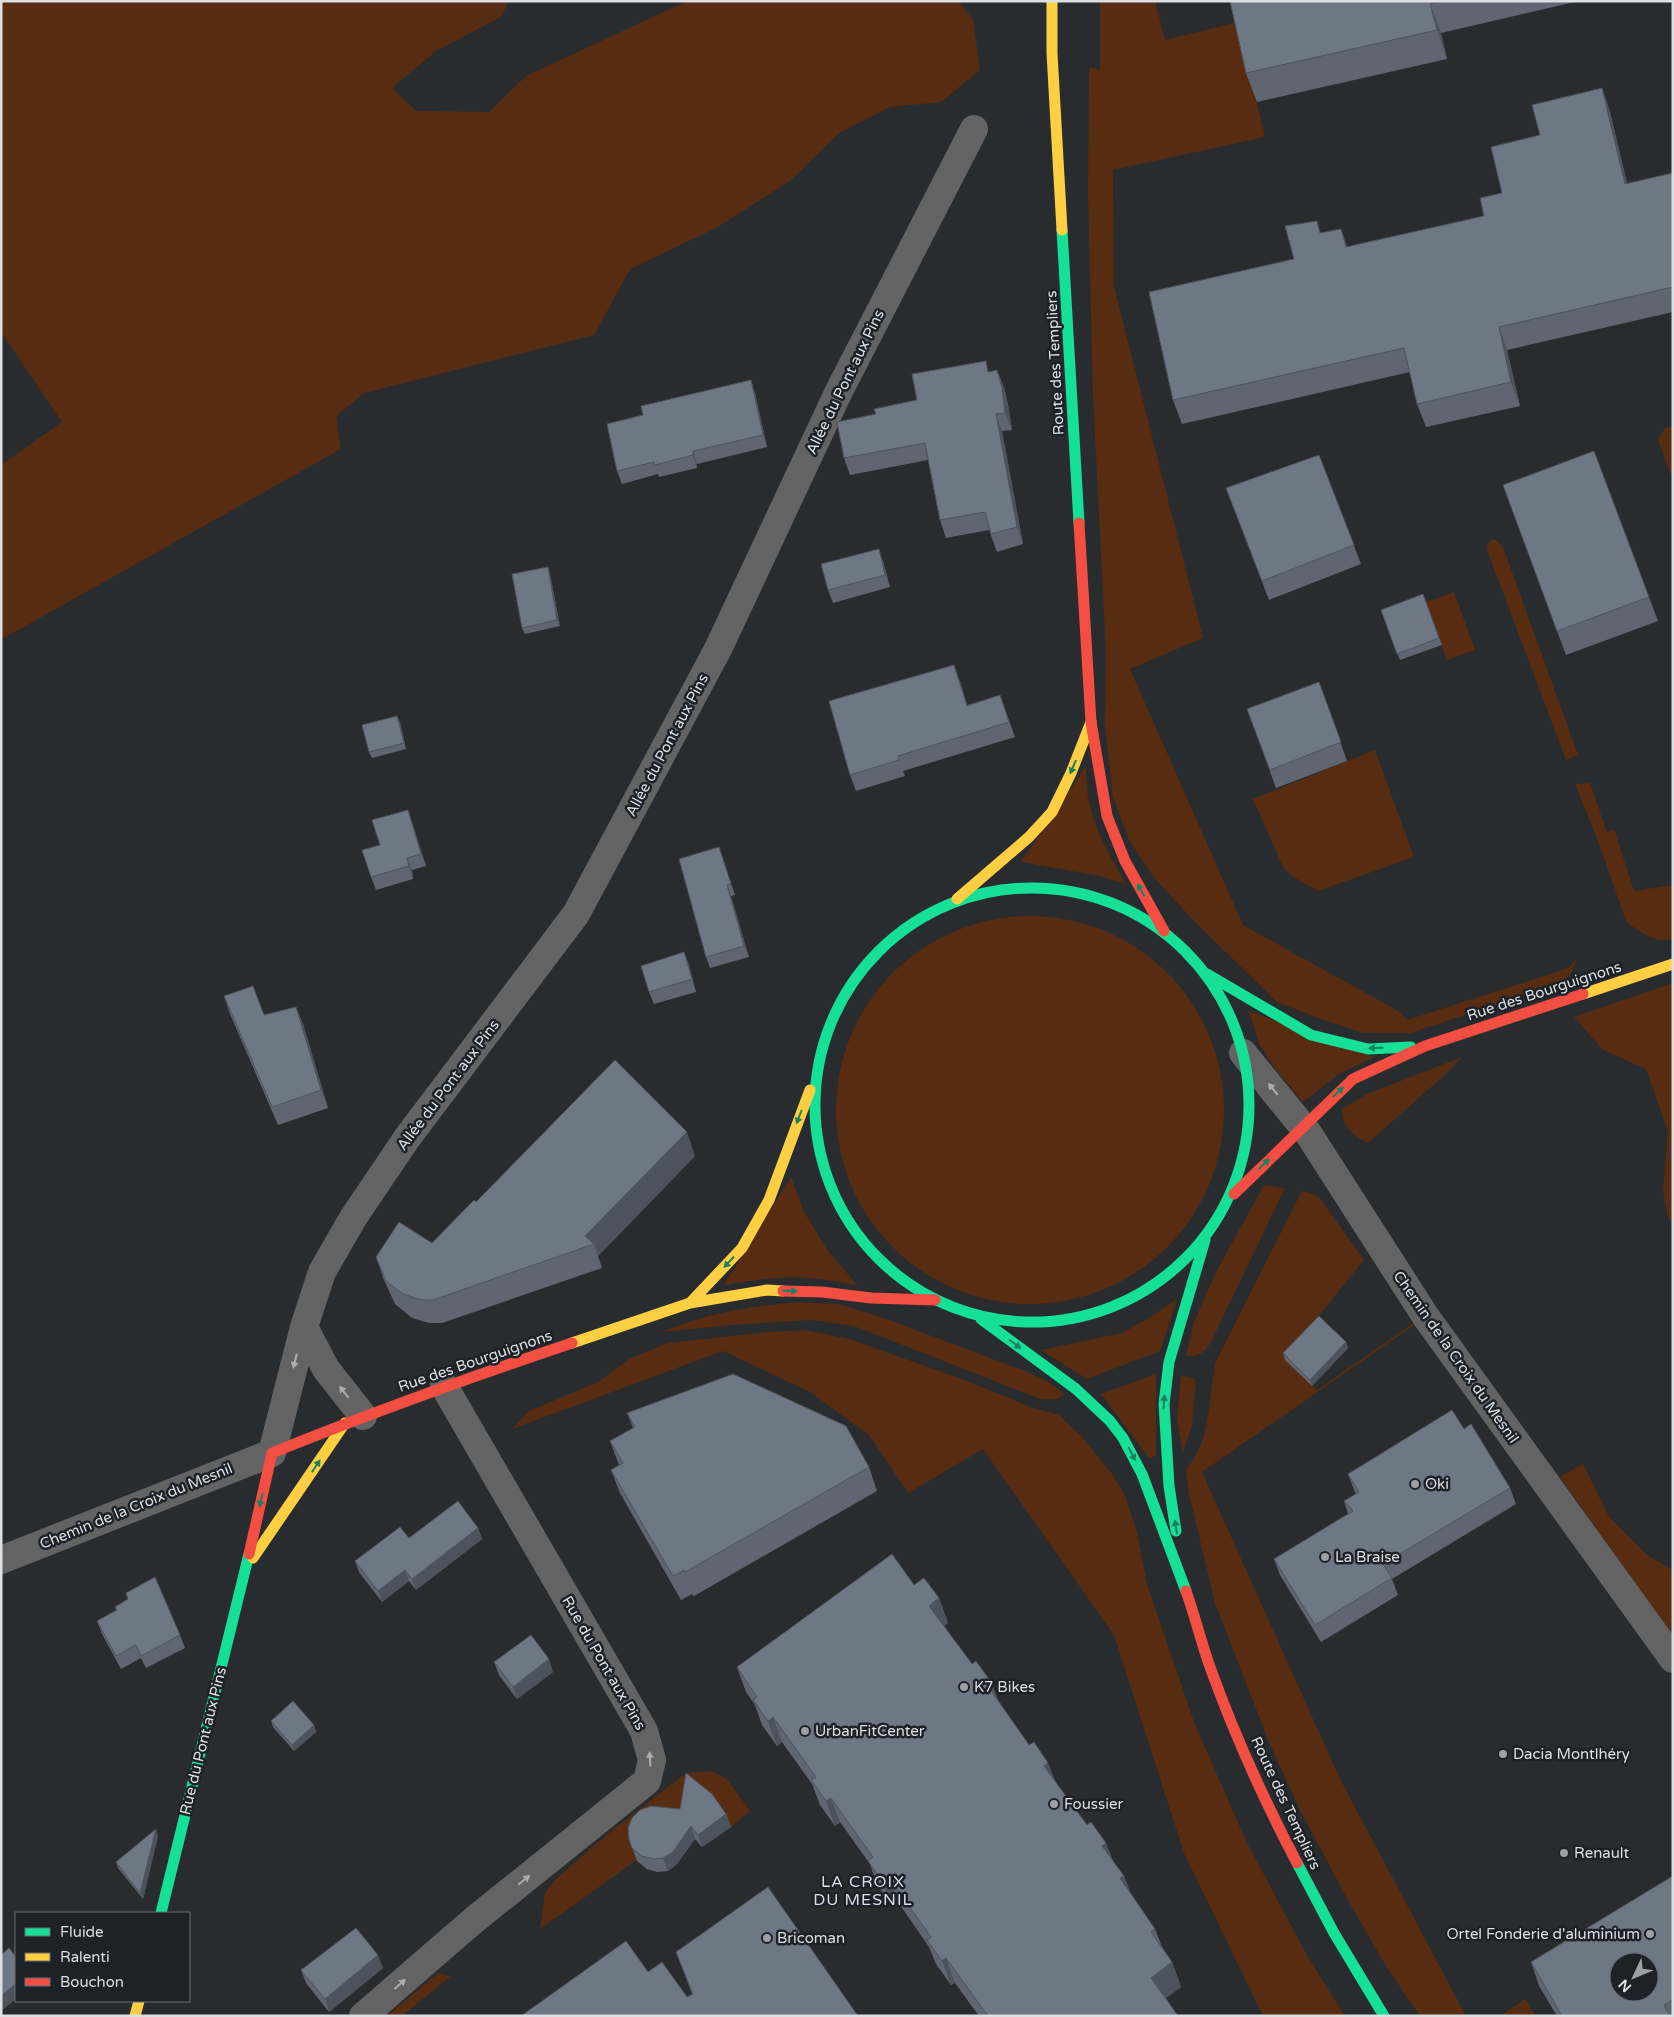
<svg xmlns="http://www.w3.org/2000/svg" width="1674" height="2017" viewBox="0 0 1674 2017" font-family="'Varela Round',sans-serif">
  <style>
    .green { fill: #572c10 }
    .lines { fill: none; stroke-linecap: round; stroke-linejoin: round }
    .street { stroke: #646363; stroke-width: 28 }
    .fast { stroke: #16e098; stroke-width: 11 }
    .slow { stroke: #ffcf43; stroke-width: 11 }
    .jam { stroke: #f24e42; stroke-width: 11 }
    .wall { fill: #5f6672 }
    .shaded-wall { fill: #4d535c }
    .building { fill: #6e7784; stroke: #4d535c; fill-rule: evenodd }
    .oneway { fill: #1a8060 }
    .oneway2 { fill: #acadb0 }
    .poi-dot { fill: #9da0a5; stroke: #1d2128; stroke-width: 2 }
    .labels { text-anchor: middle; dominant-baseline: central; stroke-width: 5; stroke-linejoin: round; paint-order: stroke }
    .street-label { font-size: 15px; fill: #dcdfe4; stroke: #1d2128 }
    .poi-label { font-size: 15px; fill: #dcdfe4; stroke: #1d2128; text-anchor: start }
    .neighbourhood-label { font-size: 16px; letter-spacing: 1px; fill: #d9dfe8; stroke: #1d2128 }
  </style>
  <rect width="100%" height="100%" fill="#292c2f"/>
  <path class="green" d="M1,1H509L501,17L436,51L392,88L416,111L489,112L526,76L687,1H959L973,20L980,70L941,102L890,107L839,133L790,181L716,228L630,269L594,335L364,393L336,416L341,449L4,638L1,634V465L62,422L1,332Z
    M1100,1H1155L1165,40L1238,22L1265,137L1113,170L1114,286L1203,638L1130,669L1243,925L1400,1012L1407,1020L1563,970L1570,967L1577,958L1571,974L1564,982L1411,1033H1363L1318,1018L1277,1002L1196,923L1155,879L1129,840L1113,797L1105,725L1106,653L1093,396L1088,195L1089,68L1100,69Z
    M1673,426V480L1658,440L1665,428Z
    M1491,540H1496L1503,547L1578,755L1566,760L1487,550L1488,543Z
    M1454,592L1475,650L1447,660L1426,602Z
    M1375,750L1414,857L1318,891L1292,876L1283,867L1253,799Z
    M1086,766C1086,776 1086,787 1088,797C1094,829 1110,857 1126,884L1095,875L1021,862Z
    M1590,783L1607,832L1614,829L1634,891L1673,885V939C1655,944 1639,932 1626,921L1597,838L1575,784Z
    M836 1110a194 194 0 1 1 388 0a194 194 0 1 1-388 0Z
    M1673,983V1226L1668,1217L1663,1191L1668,1132L1646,1069L1603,1050L1574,1017Z
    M1249,1011L1374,1057L1339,1074L1303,1102L1276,1070L1260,1046Z
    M1462,1057L1447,1073L1368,1143C1352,1134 1342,1128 1342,1109L1367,1094Z
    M791,1177L804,1212L828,1251L858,1286C807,1274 775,1276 724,1285Z
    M1264,1185L1285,1188L1211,1342C1205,1353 1198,1357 1186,1356L1194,1322L1215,1274Z
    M1302,1191L1318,1196L1364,1260L1312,1324L1286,1360L1317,1390L1425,1315L1426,1317L1202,1472L1340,1779L1466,2016H1420L1386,1966L1349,1902L1300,1810L1269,1742L1215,1603L1189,1494L1186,1470C1194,1459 1202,1446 1205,1432C1210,1408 1211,1384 1216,1361Z
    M1177,1299L1160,1351L1087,1379L1041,1350L1122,1333L1149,1318Z
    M799,1302L838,1304L881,1317L1025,1371L1045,1380L1065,1394L1056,1399H1040L854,1326L811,1320L732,1325L662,1332C706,1313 751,1306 799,1302Z
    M805,1330L849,1339L962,1379L1033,1408L1059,1415L1082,1437L1112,1474L1125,1495L1137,1533L1147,1584L1194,1722L1246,1841L1308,1957L1345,2016H1263L1184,1853L1114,1635L983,1449L908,1493L869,1435L810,1392L723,1351L512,1429L529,1411L598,1382L629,1359L668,1343L769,1332Z
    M1156,1374V1456L1149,1458L1101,1394Z
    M1181,1375L1196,1380L1192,1426L1183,1452L1177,1420Z
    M1583,1464L1609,1517L1647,1555L1673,1570V1636L1560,1477Z
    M712,1771L727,1779L750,1811L731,1827L716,1807L688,1805L633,1852L637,1860L540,1929L545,1893L556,1879L604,1837L686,1773Z
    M438,1973L451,1976L402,2016H387Z
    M1525,1999L1536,2016H1500Z"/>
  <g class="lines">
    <path class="street" d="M1243,1053L1308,1133L1426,1317L1673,1659
      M304,1327L326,1369L363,1416
      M1,1560L272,1453L304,1327L322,1272L353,1218L407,1138L576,914L718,649L839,391L974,129
      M363,2016L474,1920L647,1781L652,1760L644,1731L444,1386"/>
    <path class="fast" d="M1062,230L1079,523
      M815 1105a217 217 0 1 1 434 0a217 217 0 1 1-434 0Z
      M1207,974L1311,1035L1368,1049L1411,1047
      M981,1319L1076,1389L1110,1421L1123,1438L1142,1474L1186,1591
      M1176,1531L1169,1486L1164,1404L1169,1362L1205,1240
      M1297,1863L1334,1933L1384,2016
      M161,1913L249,1554"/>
    <path class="slow" d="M1052,1V53L1062,230
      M957,899L1029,837L1052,812L1071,773L1091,722
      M1583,994L1673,964
      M690,1303L742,1248L769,1200L810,1090
      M572,1343L690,1303L767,1290L783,1291
      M253,1558L345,1423
      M135,2016L139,2001"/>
    <path class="jam" d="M1079,523L1091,722L1107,816L1125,861L1164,931
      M1234,1194L1353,1079L1425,1046L1583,994
      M783,1291L822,1292L871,1298L935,1300
      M249,1554L272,1453C371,1413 471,1377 572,1343
      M1186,1591C1195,1616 1201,1642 1210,1667C1234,1734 1264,1800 1297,1863"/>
  </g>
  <path class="wall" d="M1230,1H1579L1441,33L1447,59L1257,102L1246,73Z
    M1602,88L1610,112L1627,184L1673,173V312L1507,350L1520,406L1426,427L1417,404L1410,372L1182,424L1173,400L1294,259L1321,233L1341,229L1347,247L1484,216L1502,193L1540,135Z
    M990,372L1004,387L1008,405L1012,430L1002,431L1023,544L997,552L989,530L946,538L940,520L928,460L850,475L844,458L876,414L917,400Z
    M755,393L767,447L697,464V468L659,477L658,474L622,484L617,471Z
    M1319,455L1361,564L1269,600L1226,488Z
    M1503,485L1649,597L1658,621L1566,655Z
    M883,561L890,587L833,603L828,590Z
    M548,567L550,574L560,626L525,634L522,628Z
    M1423,594L1442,645L1400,660L1381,610Z
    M960,681L967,705L1000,695L1015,737L903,771L905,776L856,791L850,775Z
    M1319,682L1347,761L1276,788L1247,709Z
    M400,722L406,749L372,758L369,752Z
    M408,810L426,866L412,870L413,879L376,890L371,877L380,845Z
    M719,847L735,895L731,896L749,957L710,968L706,957Z
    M684,952L689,965L696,992L654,1004L649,992Z
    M224,996L264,1015L296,1007L303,1024L328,1108L278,1125L230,1014Z
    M695,1156L598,1256L602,1268L442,1323H429L412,1318L395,1304L384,1280L376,1257L432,1243L476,1202Z
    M1346,1342L1348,1348L1312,1386L1285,1360L1283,1353Z
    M627,1413L869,1467L877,1491L694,1596L692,1594L681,1600L620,1493L611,1470L619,1465L610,1441L633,1428Z
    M1464,1429L1510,1488L1516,1504L1392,1579L1398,1595L1321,1642L1280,1575L1274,1559L1348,1514L1344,1501L1356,1494L1354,1490L1348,1474Z
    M478,1528L482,1539L416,1590L409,1581L382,1602L359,1572L355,1561L409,1538Z
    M914,1585L939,1598L948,1623L944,1626L972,1664L991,1682L998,1700L1029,1745L1048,1763L1055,1781L1087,1825L1106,1843L1113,1861L1124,1876L1130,1892L1155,1929L1162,1947L1172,1962L1181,1987L1166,1998L1178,2016H979L955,1983L951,1985L936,1964L929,1947L898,1902L892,1906L877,1885L870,1864L840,1822L835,1826L820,1805L812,1784L782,1742L777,1746L762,1725L755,1705L746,1692L737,1667Z
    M115,1607L180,1635L185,1648L146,1668L141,1658L121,1669L102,1634L97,1621L116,1610Z
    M494,1662L553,1672L517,1699L499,1675Z
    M271,1721L314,1725L316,1732L294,1751L273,1727Z
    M726,1814L731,1827L702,1847L695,1839L677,1864L668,1871L657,1872L647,1869L637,1861L629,1839Z
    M158,1836L143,1899L118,1868L116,1862Z
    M1673,1876V2016H1557L1539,1986L1531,1962Z
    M676,1952L858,2016H521L648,1972L687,1997L692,1994Z
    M383,1968L329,2012L306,1983L301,1970Z"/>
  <path class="shaded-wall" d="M1430,4L1441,33L1447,59L1437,30Z
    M1602,88L1610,112L1633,207L1625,184Z
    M1341,229L1349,252L1346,247Z
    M1499,327L1507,350L1520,406L1511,382Z
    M997,370L1004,387L1008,405L1012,430L1005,413Z
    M751,380L755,393L767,447L763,435Z
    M996,414L1002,431L1023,544L1017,527Z
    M693,451L697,464V468L693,455Z
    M879,549L883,561L890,587L885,575Z
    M548,567L550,574L560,626L557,620Z
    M954,665L960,681L972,721L967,706Z
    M397,716L400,722L406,749L404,743Z
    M408,810L412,822L426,866L421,854Z
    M407,858L412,870L413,879L409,866Z
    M727,885L731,896L749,957L744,946Z
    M684,952L689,965L696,992L692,979Z
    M296,1007L303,1024L328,1108L321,1090Z
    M687,1132L695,1156L598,1256L594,1244L585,1236Z
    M1346,1342L1348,1348L1312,1386L1310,1380Z
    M478,1528L482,1539L416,1590L412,1579Z
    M405,1570L409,1581L382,1602L378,1591Z
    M939,1598L948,1623L938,1630L929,1606Z
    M549,1659L553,1672L517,1699L513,1687Z
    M991,1682L1000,1707L987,1685Z
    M773,1717L782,1742L777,1746L768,1721Z
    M314,1725L316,1732L294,1751L292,1745Z
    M1048,1763L1057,1787L1044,1766Z
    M831,1798L840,1822L835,1826L826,1801Z
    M726,1814L731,1827L702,1847L698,1835Z
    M691,1826L695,1839L677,1864L668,1871L663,1858Z
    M156,1829L158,1836L143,1899L140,1893Z
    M1106,1843L1115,1867L1102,1846Z
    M1124,1876L1133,1900L1120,1878Z
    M889,1878L898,1902L892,1906L883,1882Z
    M378,1955L383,1968L329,2012L325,1999Z
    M946,1958L955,1983L951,1985L942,1961Z
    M1172,1962L1181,1987L1160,2002L1151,1978Z
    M16,1984V1999L1,2011V1996Z"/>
  <path class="building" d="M1230,1H1442L1430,4L1437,30L1246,73Z
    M1602,88L1625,184L1673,173V287L1499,327L1511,382L1417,404L1404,348L1173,400L1149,292L1294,259L1285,226L1317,221L1320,233L1341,229L1346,247L1484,216L1480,198L1502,193L1491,147L1540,135L1532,105Z
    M986,361L988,372L997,370L1002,388L1005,413L996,414L1017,527L991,534L985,512L940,520L925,443L844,458L837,422L876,414L874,409L917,400L912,374Z
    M751,380L763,435L693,451V455L655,465L654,462L617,471L607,424L643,415L641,406Z
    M1594,451L1649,597L1557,631L1503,485Z
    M1319,455L1354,545L1262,581L1226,488Z
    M879,549L885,575L828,590L821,564Z
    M548,567L557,620L522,628L512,574Z
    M1423,594L1439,638L1397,654L1381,610Z
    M954,665L967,706L1000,695L1009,722L898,756L899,760L850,775L829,701Z
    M1319,682L1341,742L1270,770L1247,709Z
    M397,716L404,743L369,752L362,725Z
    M408,810L421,854L407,858L409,866L371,877L362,850L380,845L372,820Z
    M719,847L731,884L727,885L744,946L706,957L679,859Z
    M684,952L692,979L649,992L641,966Z
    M253,986L264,1015L296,1007L321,1090L272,1107L224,996Z
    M615,1060L687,1132L585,1236L594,1244L433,1300H421L403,1294L386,1281L376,1257L399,1222L432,1243L474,1200L476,1202Z
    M1319,1316L1346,1342L1310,1380L1283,1353Z
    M733,1374L846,1426L869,1467L685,1572L684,1570L673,1576L611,1470L623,1463L610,1441L635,1427L627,1413Z
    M1452,1410L1464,1429L1471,1424L1510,1488L1383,1564L1392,1578L1315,1625L1274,1559L1353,1511L1344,1501L1359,1492L1348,1474Z
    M458,1501L478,1528L412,1579L405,1570L378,1591L355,1561L400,1527L409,1538Z
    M892,1554L914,1585L924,1578L939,1598L929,1606L972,1664L976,1661L991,1682L987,1685L1029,1745L1034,1742L1048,1763L1044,1766L1087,1825L1091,1822L1106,1843L1102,1846L1124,1876L1120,1878L1155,1929L1151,1932L1172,1962L1151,1978L1178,2016H988L946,1958L942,1961L927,1940L931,1937L889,1878L883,1882L868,1861L873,1857L831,1798L826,1801L811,1780L816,1777L773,1717L768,1721L753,1700L757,1697L737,1667Z
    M155,1577L180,1635L141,1656L136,1645L116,1656L97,1621L117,1610L115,1607L128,1599L126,1593Z
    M531,1635L549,1659L513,1687L494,1662Z
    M293,1701L314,1725L292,1745L271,1721Z
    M686,1773L712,1794L726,1814L698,1835L691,1826L673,1852L663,1858L653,1859L642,1856L632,1848L629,1839L628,1828L632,1818L640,1810L651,1806L680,1809Z
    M156,1829L140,1893L116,1862Z
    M1673,1876V2000L1664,2005L1670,2016H1562L1531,1962ZM1619,1962H1649V1992H1619Z
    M768,1887L858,2016H521L626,1941L648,1972L662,1962L687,1997L693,1994L676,1952Z
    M356,1928L378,1955L325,1999L301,1970Z
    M9,1948L16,1957V1984L1,1996V1955Z"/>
  <defs><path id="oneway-solid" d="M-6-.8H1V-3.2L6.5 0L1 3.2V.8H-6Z" transform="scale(1.25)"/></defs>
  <g class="oneway">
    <use href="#oneway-solid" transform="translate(1073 767) rotate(113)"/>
    <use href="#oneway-solid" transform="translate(1141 890) rotate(-119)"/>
    <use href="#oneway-solid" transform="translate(1376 1048) rotate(178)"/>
    <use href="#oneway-solid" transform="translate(1338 1092) rotate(-43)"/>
    <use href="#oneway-solid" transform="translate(799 1117) rotate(111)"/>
    <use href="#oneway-solid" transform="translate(1264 1164) rotate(-44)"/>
    <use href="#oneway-solid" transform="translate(729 1262) rotate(133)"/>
    <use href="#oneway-solid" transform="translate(790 1291) rotate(2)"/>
    <use href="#oneway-solid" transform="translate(1015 1344) rotate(37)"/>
    <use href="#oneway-solid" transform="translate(1164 1402) rotate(-86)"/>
    <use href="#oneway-solid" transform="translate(1132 1454) rotate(63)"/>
    <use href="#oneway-solid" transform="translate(316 1466) rotate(-56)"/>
    <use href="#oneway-solid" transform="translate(261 1500) rotate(103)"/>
    <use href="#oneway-solid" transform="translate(1176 1527) rotate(-99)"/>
  </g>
  <g class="oneway2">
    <use href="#oneway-solid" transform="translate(1273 1089) rotate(-129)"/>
    <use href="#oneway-solid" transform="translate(295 1361) rotate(104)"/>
    <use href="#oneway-solid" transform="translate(344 1392) rotate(-128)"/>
    <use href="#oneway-solid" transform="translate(650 1759) rotate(-93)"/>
    <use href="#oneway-solid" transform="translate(524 1880) rotate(-39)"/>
    <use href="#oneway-solid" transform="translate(400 1984) rotate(-41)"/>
  </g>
  <g class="poi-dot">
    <circle cx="1415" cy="1484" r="5"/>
    <circle cx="1325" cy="1557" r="5"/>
    <circle cx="964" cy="1687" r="5"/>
    <circle cx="805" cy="1731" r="5"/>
    <circle cx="1503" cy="1754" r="5"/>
    <circle cx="1054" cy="1804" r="5"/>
    <circle cx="1564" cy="1853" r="5"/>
    <circle cx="1650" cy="1934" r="5"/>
    <circle cx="767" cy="1938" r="5"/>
  </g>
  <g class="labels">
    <g class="street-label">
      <text transform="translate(1055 363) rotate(-93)">Route des Templiers</text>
      <text transform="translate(845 382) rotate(-64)">Allée du Pont aux Pins</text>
      <text transform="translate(667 745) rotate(-62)">Allée du Pont aux Pins</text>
      <text transform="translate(1544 991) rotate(-18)">Rue des Bourguignons</text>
      <text transform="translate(448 1085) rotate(-53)">Allée du Pont aux Pins</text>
      <text transform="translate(1456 1357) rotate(55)">Chemin de la Croix du Mesnil</text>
      <text transform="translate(475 1361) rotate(-19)">Rue des Bourguignons</text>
      <text transform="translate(136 1506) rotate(-22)">Chemin de la Croix du Mesnil</text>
      <text transform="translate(604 1663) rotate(60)">Rue du Pont aux Pins</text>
      <text transform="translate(203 1741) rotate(-76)">Rue du Pont aux Pins</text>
      <text transform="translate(1286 1803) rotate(65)">Route des Templiers</text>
    </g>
    <g class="poi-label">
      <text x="1425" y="1484">Oki</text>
      <text x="1335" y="1557">La Braise</text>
      <text x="974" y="1687">K7 Bikes</text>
      <text x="815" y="1731">UrbanFitCenter</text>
      <text x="1513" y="1754">Dacia Montlhéry</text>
      <text x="1064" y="1804">Foussier</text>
      <text x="1574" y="1853">Renault</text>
      <text x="1640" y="1934" text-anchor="end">Ortel Fonderie d'aluminium</text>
      <text x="777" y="1938">Bricoman</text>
    </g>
    <g class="neighbourhood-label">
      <text x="863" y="1882">LA CROIX<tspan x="863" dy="18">DU MESNIL</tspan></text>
    </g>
  </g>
  <rect width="1674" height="2017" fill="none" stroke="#dcdfe4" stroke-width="5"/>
  <rect x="15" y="1912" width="175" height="90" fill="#1d2128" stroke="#696d73"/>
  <rect x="25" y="1928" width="25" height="8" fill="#16e098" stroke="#696d73"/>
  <text x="60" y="1937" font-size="15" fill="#dcdfe4">Fluide</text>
  <rect x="25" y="1953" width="25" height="8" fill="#ffcf43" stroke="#696d73"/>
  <text x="60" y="1962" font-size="15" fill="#dcdfe4">Ralenti</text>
  <rect x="25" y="1978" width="25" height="8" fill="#f24e42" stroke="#696d73"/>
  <text x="60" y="1987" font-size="15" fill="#dcdfe4">Bouchon</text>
  <g transform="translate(1634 1977) rotate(226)"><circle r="24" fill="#1d2128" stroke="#696d73"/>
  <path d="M0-4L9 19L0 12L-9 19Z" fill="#9da0a5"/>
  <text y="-8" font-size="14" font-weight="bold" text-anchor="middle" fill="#dcdfe4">N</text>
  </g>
</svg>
